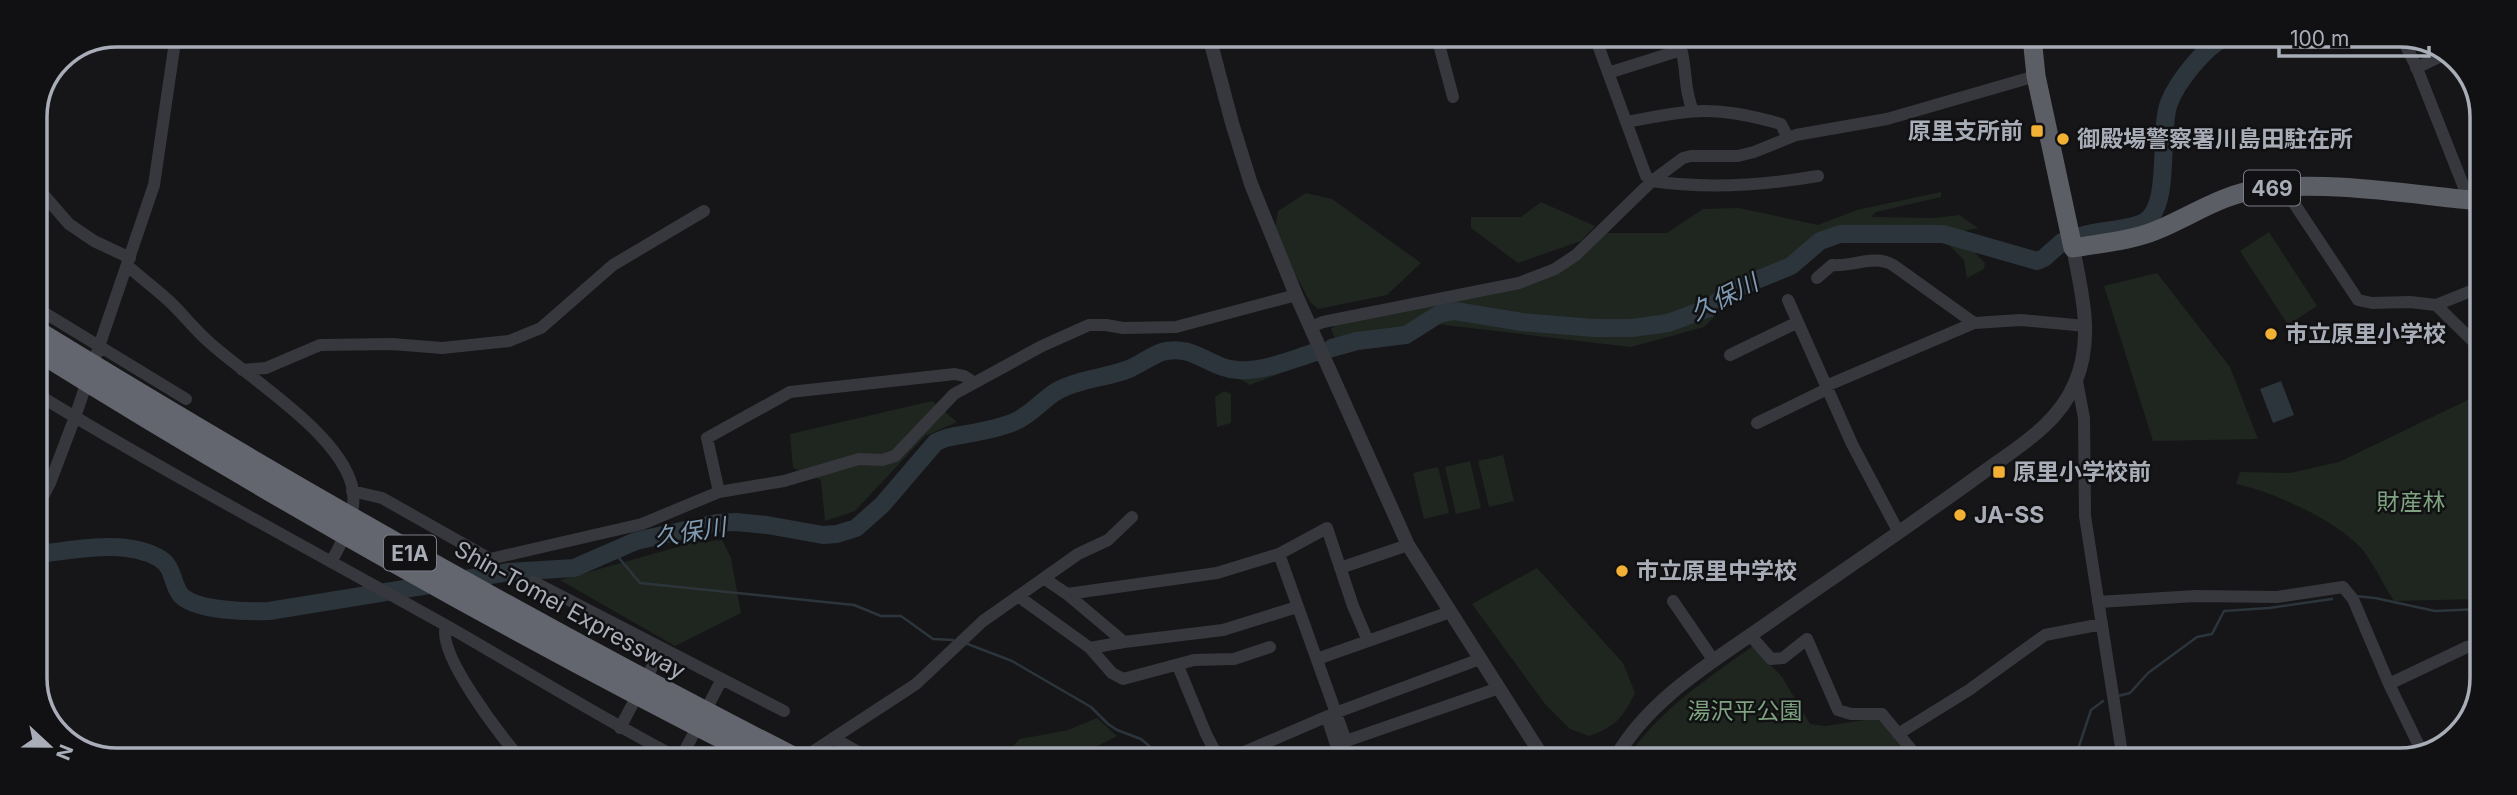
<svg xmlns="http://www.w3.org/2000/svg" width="2517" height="795" viewBox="0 0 2517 795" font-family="Inter,'Noto Sans JP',sans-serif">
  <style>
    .green { fill: #1e261f }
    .water { fill: #2c353c }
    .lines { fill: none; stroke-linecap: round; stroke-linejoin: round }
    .stream { stroke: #2c353c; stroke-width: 2.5 }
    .river { stroke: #2c353c; stroke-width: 18 }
    .minor { stroke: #37383d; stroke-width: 12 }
    .tertiary { stroke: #37383d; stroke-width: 14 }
    .trunk { stroke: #5b5e65; stroke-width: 19 }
    .motorway-bridge { stroke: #63666e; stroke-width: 21 }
    .poi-dot { fill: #f2b134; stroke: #111113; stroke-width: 2.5 }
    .labels { text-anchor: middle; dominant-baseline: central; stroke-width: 5; stroke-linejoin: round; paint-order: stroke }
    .shield { fill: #111113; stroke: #7b7e86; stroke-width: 2 }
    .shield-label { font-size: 21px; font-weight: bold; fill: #a8adb8 }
    .poi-label { font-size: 23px; font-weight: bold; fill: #a8adb8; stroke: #111113; text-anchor: start }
    .park-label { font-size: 23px; fill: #7fa381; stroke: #111113 }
    .street-label { font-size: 23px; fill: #a8adb8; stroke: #111113 }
    .water-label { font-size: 24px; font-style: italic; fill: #7f9bb3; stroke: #111113 }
    .rim { fill: none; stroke: #a8adb8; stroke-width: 3.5 }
  </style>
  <rect width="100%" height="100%" fill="#161618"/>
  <path class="green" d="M1941,192V197L1876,212L1871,217L1935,218L1959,215L1978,228L1959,232L1973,251L1985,263L1984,269L1967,278L1964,260L1935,231L1848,229L1824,244L1797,270L1743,288L1704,327L1631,347L1436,324L1406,340L1340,351L1331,329L1338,323L1521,288L1605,233H1667L1703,209L1739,208L1818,225L1857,210Z
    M1306,193L1332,199L1421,263L1387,295L1318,309L1310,302L1274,234L1278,211Z
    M1541,202L1595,226L1581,241L1518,263L1471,228V217H1521Z
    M2269,232L2317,306L2288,325L2240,251Z
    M2157,273L2230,367L2258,439L2153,441L2104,286Z
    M1313,350L1318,359L1250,385L1232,374Z
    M1224,391L1231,394V423L1217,427L1215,397Z
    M2480,394V599L2394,601C2384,586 2376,568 2365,553C2343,523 2272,491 2236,484L2240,472L2290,473L2339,462Z
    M932,401L957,422L925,436L855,511L825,521L821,480L793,468L790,434Z
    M1503,455L1514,501L1489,507L1478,461Z
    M1470,461L1481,508L1456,514L1445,467Z
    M1438,467L1449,513L1424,519L1413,473Z
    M722,540L731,558L741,613L675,646L560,580L692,543Z
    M1537,568L1623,663L1635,693C1623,717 1616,727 1589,736L1570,729L1545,704L1472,604Z
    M1753,646L1782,677L1810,724L1825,726L1879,718L1896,741L1915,759H1627C1658,710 1706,680 1753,646Z
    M1097,718L1117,736L1096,747L1086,758H1018L1013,746L1020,739L1068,730Z"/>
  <path class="water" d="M2281,381L2294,415L2273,423L2260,389Z"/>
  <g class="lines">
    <path class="stream" d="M614,552L640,583L854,605L881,616H901L933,639L953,640
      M2355,596L2375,598L2435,611L2480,609
      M965,643L1012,661L1091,707L1108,724L1117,730L1141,739L1163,758
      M2118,696L2130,693L2148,673L2197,637L2212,634L2224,611L2269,608L2332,599
      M2064,760L2079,746L2091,710L2103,701"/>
    <path class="river" d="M2081,236C2098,230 2130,230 2144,222C2172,207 2158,132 2169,103C2177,82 2204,48 2224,38
      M1332,348L1357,341L1406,335L1439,314L1455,311L1522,322L1594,328H1632L1668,323L1709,308L1732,290L1791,266L1820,241L1840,234H1943L2037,261L2044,258L2062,242
      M35,554C74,551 123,538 159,558C174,567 171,581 180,594C193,611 249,612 269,611L509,572L574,568L636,541L717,523L736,522L767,525L823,535L837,534L856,528L882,505L936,442L946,438C968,433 993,431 1014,422C1031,415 1042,400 1057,391C1079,379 1106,378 1129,369C1140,364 1151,356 1162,352C1193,343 1210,369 1238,370C1264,372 1292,359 1316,352"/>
    <path class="minor" d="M1437,37L1453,97
      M1595,37L1646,176L1652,181C1706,189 1765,185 1818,176
      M2402,38L2416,66L2469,200L2471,198
      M2416,68L2445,54
      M1608,73L1678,51L1682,52C1687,75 1684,89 1693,111
      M1626,122C1651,118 1678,111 1704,111C1729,111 1757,117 1781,124L1788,138
      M35,185L69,224L94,241L130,258
      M2284,188L2358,300L2372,303L2410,302L2436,305L2481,349
      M128,266C141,278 156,289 169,301C183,314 195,330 210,343C250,379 339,433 352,486C358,513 344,539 331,562
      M1817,278L1832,265C1853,267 1874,254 1893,265L1974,323L2021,320L2086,326
      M1788,300L1852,444L1898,531
      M2436,305L2481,287
      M35,307L186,399
      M1311,327L1323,322L1519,283L1555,269L1576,255L1652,181L1683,158L1691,156H1738L1754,152L1796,135L1887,119L2036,76
      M1730,355L1798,322
      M242,370L266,368L320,345L392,344L442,348L509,341L541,328L613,265L704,211
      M2077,381L2084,418L2085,516L2123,760
      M1826,386L1974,323
      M35,393C170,475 309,549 447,626C524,670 599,717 678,758
      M1757,423L1827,389
      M352,491L382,498L490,559L642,524L719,492L707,438L790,392L955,374L964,376L973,382
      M719,492L784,481L859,459L882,460L895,456L954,394L1042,346L1089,325H1106L1123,328L1176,327L1296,295
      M35,512L50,483L75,417L154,185L176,35
      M1279,554L1346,741L1499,688
      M1340,568L1408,545
      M1045,579L1067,594L1124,642L1223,630L1297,607
      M534,582L784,711
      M1067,594L1217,573L1279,554L1327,528L1353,606L1368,641
      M1018,596L1090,648L1124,642
      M1673,601L1714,661
      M2098,602L2195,596L2277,597L2343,587L2353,599L2389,684L2422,752
      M446,626C436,653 501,736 520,758
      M1750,635L1771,659L1783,658L1807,639L1838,710L1851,714H1882L1919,759
      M1090,648L1112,673L1123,679L1194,660L1234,659L1270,647
      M1317,659L1450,612
      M1178,666L1206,734L1219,759
      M2389,684L2467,647L2479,645
      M1327,717L1337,748L1343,759
      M620,728L662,648
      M1898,734L1969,690L2045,635L2102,624
      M833,738L869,758
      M681,758L722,679
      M803,758L916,684L983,621L1078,554L1108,540L1132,517
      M1228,759L1335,713L1480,659"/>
    <path class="tertiary" d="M1209,36L1232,123L1251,184L1296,295L1408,545L1544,759
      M2033,46L2047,37
      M35,671L56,731
      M1615,759C1648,699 1714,661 1768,623C1839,573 1911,525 1981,474C2016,448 2058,425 2075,383C2094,339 2082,293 2073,248"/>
    <path class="trunk" d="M2032,37L2036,76L2073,248C2101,243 2131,241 2157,230C2191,216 2224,193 2261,189C2329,180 2413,195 2481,201"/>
    <path class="motorway-bridge" d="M35,330C283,482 535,626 795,758
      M35,349C271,496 513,633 761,758"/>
  </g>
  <g class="poi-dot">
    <rect x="2030" y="124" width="14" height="14" rx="3.5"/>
    <circle cx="2063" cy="139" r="7"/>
    <circle cx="2271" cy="334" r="7"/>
    <rect x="1992" y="465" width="14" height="14" rx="3.5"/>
    <circle cx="1960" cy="515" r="7"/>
    <circle cx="1622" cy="571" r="7"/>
  </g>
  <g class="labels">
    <g class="shield">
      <rect x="2244" y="170.5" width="56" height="35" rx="5"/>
      <rect x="384" y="535.5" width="52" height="35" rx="5"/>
    </g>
    <g class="shield-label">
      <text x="2272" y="188">469</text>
      <text x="410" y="553">E1A</text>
    </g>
    <g class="poi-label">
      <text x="2023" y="131" text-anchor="end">原里支所前</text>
      <text x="2077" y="139">御殿場警察署川島田駐在所</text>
      <text x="2285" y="334">市立原里小学校</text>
      <text x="2013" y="472">原里小学校前</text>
      <text x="1974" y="515">JA-SS</text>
      <text x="1636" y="571">市立原里中学校</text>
    </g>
    <g class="park-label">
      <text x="2411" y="502">財産林</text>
      <text x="1745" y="711">湯沢平公園</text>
    </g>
    <g class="street-label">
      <text transform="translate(570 610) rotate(29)">Shin-Tomei Expressway</text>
    </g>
    <g class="water-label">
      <text transform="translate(1724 297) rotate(-27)">久保川</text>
      <text transform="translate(690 532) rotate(-9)">久保川</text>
    </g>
  </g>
  <path d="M0 0H2517V795H0ZM117 47H2400A70 70 0 0 1 2470 117V678A70 70 0 0 1 2400 748H117A70 70 0 0 1 47 678V117A70 70 0 0 1 117 47Z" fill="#111113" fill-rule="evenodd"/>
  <path class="rim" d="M117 47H2400A70 70 0 0 1 2470 117V678A70 70 0 0 1 2400 748H117A70 70 0 0 1 47 678V117A70 70 0 0 1 117 47Z"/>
  <g transform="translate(49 746) rotate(112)" stroke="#111113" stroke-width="5" paint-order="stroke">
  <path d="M0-5L12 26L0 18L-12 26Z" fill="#a8adb8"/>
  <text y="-10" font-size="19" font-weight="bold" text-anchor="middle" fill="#a8adb8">N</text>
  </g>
  <path d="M2279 46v10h150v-10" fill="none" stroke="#a8adb8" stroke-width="3.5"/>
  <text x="2290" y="46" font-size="21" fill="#a8adb8" stroke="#111113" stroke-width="5" paint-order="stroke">100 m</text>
</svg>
